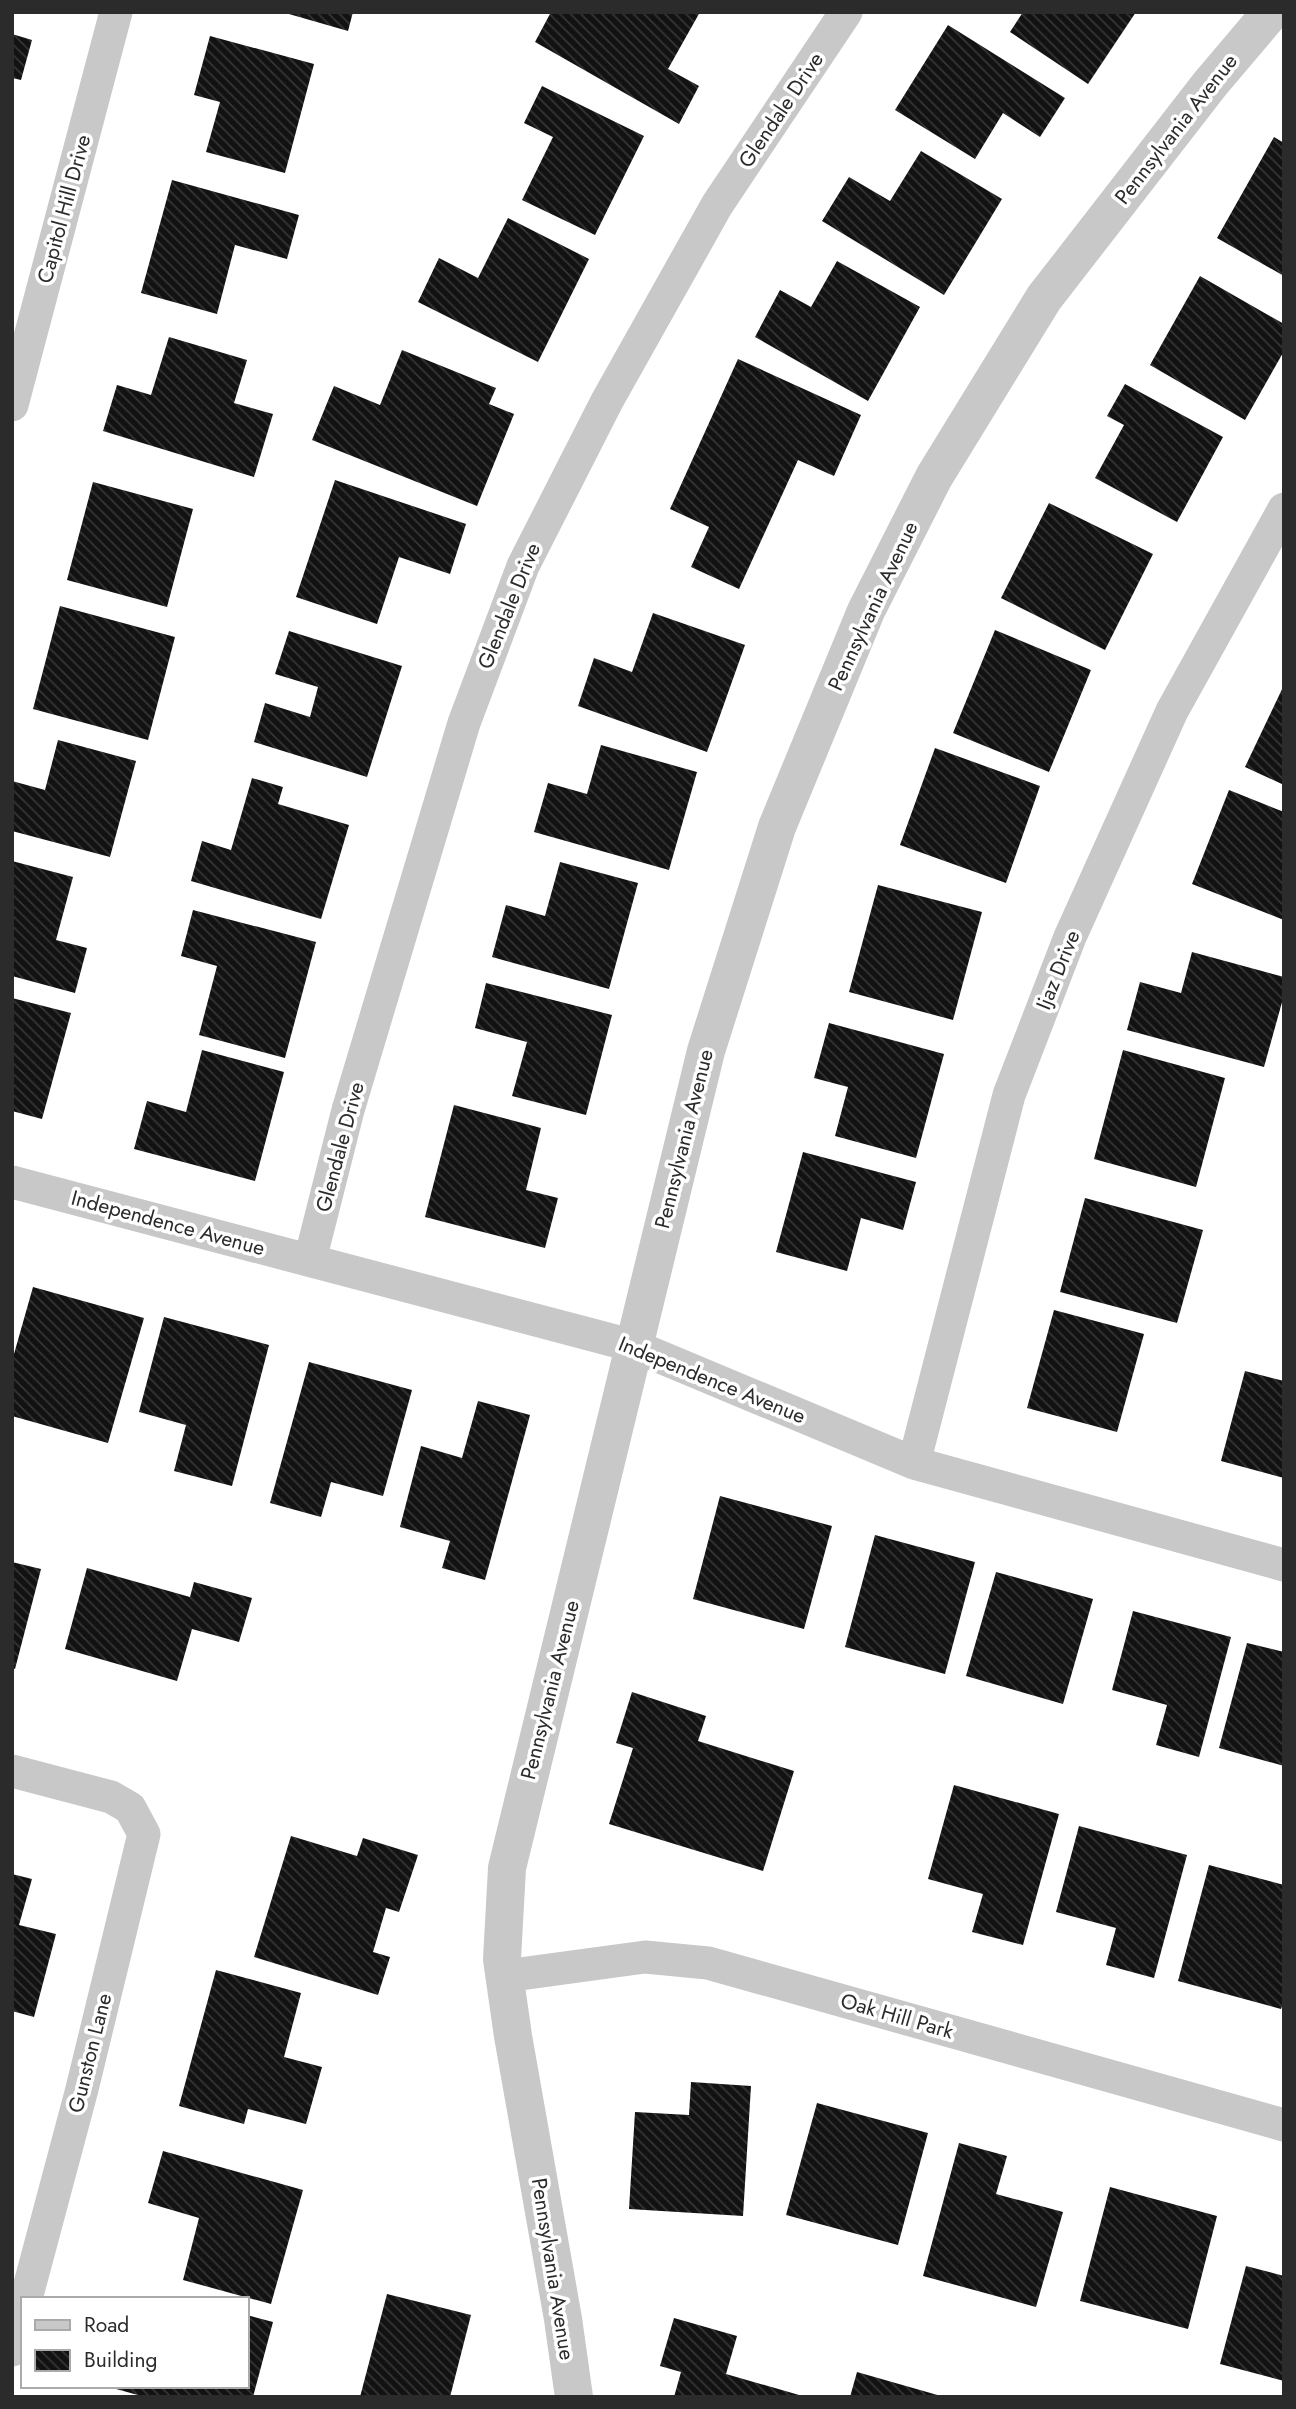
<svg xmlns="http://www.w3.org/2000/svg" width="1296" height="2409" viewBox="0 0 1296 2409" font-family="Jost,sans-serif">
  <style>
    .building { fill: url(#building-back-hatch) }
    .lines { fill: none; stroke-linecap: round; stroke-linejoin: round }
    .minor { stroke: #c8c8c8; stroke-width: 33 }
    .tertiary { stroke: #c8c8c8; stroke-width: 38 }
    .labels { text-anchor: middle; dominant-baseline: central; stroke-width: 7; stroke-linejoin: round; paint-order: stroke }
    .street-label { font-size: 21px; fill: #2b2b2b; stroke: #fff }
  </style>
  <defs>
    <pattern id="building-back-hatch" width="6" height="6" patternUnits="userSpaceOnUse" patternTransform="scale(1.75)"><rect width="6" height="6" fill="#121212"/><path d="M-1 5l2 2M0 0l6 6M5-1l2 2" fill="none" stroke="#353535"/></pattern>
  </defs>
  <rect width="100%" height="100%" fill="#fff"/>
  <path class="building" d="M282,12H353L348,31Z
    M551,12H700L668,69L699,86L679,124L535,42Z
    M1023,12H1136L1088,84L1010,32Z
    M948,25L1065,98L1040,137L1003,113L975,159L895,110Z
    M12,34L32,40L21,80L12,78Z
    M210,36L314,64L285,173L206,152L220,102L194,95Z
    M542,86L644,136L595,235L522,200L553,137L524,123Z
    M1274,137L1284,143V276L1217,238Z
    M921,151L1002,199L944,295L822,221L849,177L890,201Z
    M172,180L299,215L287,259L235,245L217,314L141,293Z
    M508,218L589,259L538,362L418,302L439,258L478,278Z
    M837,261L920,307L868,401L755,337L780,290L811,307Z
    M1200,276L1284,324V351L1245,420L1150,365Z
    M169,337L247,360L234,403L273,414L254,477L103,431L117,385L151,395Z
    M402,350L496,388L489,404L514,414L477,506L312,440L334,386L380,405Z
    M738,359L861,415L834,476L798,460L739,589L691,567L709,527L670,509Z
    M1125,384L1223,437L1177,522L1095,478L1124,425L1107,416Z
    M335,480L466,524L450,574L399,557L377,624L296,597Z
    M93,482L193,509L167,607L67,580Z
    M1049,503L1153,554L1105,650L1001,598Z
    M60,606L175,637L148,740L33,709Z
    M653,613L745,645L707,752L578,706L594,658L632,672Z
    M995,630L1091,670L1049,772L953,733Z
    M289,631L402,666L367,777L254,742L265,703L310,717L318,687L275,674Z
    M1284,685V785L1245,767Z
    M58,740L136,761L110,857L12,831V781L45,790Z
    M601,745L697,772L669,870L534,832L548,783L587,794Z
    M935,748L1040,786L1006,883L900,845Z
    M252,778L283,787L278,804L349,825L321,919L191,881L202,841L231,850Z
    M1229,790L1284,812V920L1192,884Z
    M12,861L73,877L56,940L87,948L75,993L12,976Z
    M560,862L638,883L609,989L492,957L506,905L545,916Z
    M878,885L982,912L953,1020L849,992Z
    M193,910L316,942L285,1058L199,1035L217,966L181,956Z
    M1192,952L1284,977V995L1264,1067L1127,1030L1140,982L1181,993Z
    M486,983L612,1015L586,1115L512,1096L527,1042L475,1028Z
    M12,998L71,1013L42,1119L12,1111Z
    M829,1023L944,1054L916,1158L835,1136L848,1087L814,1078Z
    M202,1050L284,1072L255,1181L134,1149L147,1101L186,1112Z
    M1123,1050L1225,1078L1196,1187L1094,1159Z
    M454,1105L541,1128L526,1190L558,1198L545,1248L425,1217Z
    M803,1152L916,1182L903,1230L861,1218L847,1271L776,1252Z
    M1085,1198L1203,1230L1177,1323L1060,1292Z
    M33,1287L144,1318L108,1443L12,1416V1361Z
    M1054,1310L1144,1334L1117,1432L1027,1408Z
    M164,1317L269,1345L232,1486L174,1471L186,1425L139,1412Z
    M309,1362L412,1390L383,1496L331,1482L321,1517L270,1503Z
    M1245,1371L1284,1381V1478L1221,1461Z
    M478,1401L530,1415L485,1580L442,1568L450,1541L400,1527L421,1446L462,1458Z
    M720,1496L832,1526L804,1629L693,1599Z
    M875,1535L975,1562L945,1674L845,1647Z
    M12,1562L41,1569L15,1669L12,1668Z
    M87,1568L190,1597L194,1582L252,1598L239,1642L192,1629L177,1681L65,1649Z
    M996,1572L1093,1599L1063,1704L966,1676Z
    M1133,1611L1231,1637L1199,1757L1156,1745L1167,1705L1112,1690Z
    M1247,1643L1284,1652V1766L1219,1748Z
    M632,1692L706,1716L698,1741L794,1771L763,1871L609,1824L633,1748L616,1743Z
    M954,1785L1059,1814L1023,1945L972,1932L983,1894L928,1879Z
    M1079,1826L1187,1855L1154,1978L1106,1965L1116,1928L1056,1912Z
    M291,1836L357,1856L363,1838L418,1855L399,1912L386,1908L373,1952L390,1957L378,1995L254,1957Z
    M1209,1865L1284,1885V2001L1281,2009L1178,1981Z
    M12,1874L32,1879L19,1925L56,1934L34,2017L12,2011Z
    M216,1970L301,1993L284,2057L322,2067L306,2124L248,2109L244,2124L179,2106Z
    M691,2082L751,2086L743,2216L629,2209L635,2112L689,2115Z
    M817,2103L928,2133L898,2245L786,2215Z
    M959,2143L1007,2156L996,2194L1063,2212L1036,2307L923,2276Z
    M163,2151L303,2190L271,2304L183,2280L199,2218L148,2203Z
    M1110,2187L1217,2216L1188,2329L1080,2301Z
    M1246,2266L1284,2276V2381L1220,2364Z
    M387,2294L471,2315L450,2397H360Z
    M247,2315L273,2322L253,2397H145L109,2387L247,2386Z
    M674,2318L737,2336L726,2374L806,2397H674L681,2372L660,2366Z
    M857,2372L941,2396V2397H850Z"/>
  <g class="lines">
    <path class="minor" d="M12,405L116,12
      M12,1182L634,1346L914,1463L1284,1565
      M310,1260L348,1110L464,723L523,566L607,401L717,205L846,12
      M914,1463L1009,1095L1070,937L1172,711L1284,509
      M12,1771L111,1797L130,1808L144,1834L82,2089L26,2299
      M505,1976L645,1957L708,1963L1284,2125
      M12,2350L23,2311"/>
    <path class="tertiary" d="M574,2397L563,2319L513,2036L502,1959L507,1868L706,1051L777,827L866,611L934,477L1044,298L1210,84L1271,12"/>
  </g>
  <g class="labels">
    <g class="street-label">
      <text transform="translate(781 110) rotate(-56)">Glendale Drive</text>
      <text transform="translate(1176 129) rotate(-52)">Pennsylvania Avenue</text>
      <text transform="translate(64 209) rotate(-75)">Capitol Hill Drive</text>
      <text transform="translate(509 606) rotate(-68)">Glendale Drive</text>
      <text transform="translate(873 606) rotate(-65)">Pennsylvania Avenue</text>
      <text transform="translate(1058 970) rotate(-68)">Ijaz Drive</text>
      <text transform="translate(684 1139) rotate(-76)">Pennsylvania Avenue</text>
      <text transform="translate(340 1147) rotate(-75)">Glendale Drive</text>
      <text transform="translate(168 1223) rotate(15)">Independence Avenue</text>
      <text transform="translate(712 1380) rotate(22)">Independence Avenue</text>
      <text transform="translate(550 1690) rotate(-76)">Pennsylvania Avenue</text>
      <text transform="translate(897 2016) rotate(16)">Oak Hill Park</text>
      <text transform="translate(90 2053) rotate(-76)">Gunston Lane</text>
      <text transform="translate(553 2269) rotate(81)">Pennsylvania Avenue</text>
    </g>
  </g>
  <rect width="1296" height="2409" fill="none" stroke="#2b2b2b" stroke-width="28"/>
  <rect x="21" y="2297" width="228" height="91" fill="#ffffff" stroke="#aaaaaa" stroke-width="2"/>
  <rect x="35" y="2320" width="35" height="10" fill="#c8c8c8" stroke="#aaaaaa" stroke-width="2"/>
  <text x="84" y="2332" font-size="21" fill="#2b2b2b">Road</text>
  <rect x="35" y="2350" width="35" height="21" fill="url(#building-back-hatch)" stroke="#aaaaaa" stroke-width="2"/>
  <text x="84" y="2367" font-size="21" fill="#2b2b2b">Building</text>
</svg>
